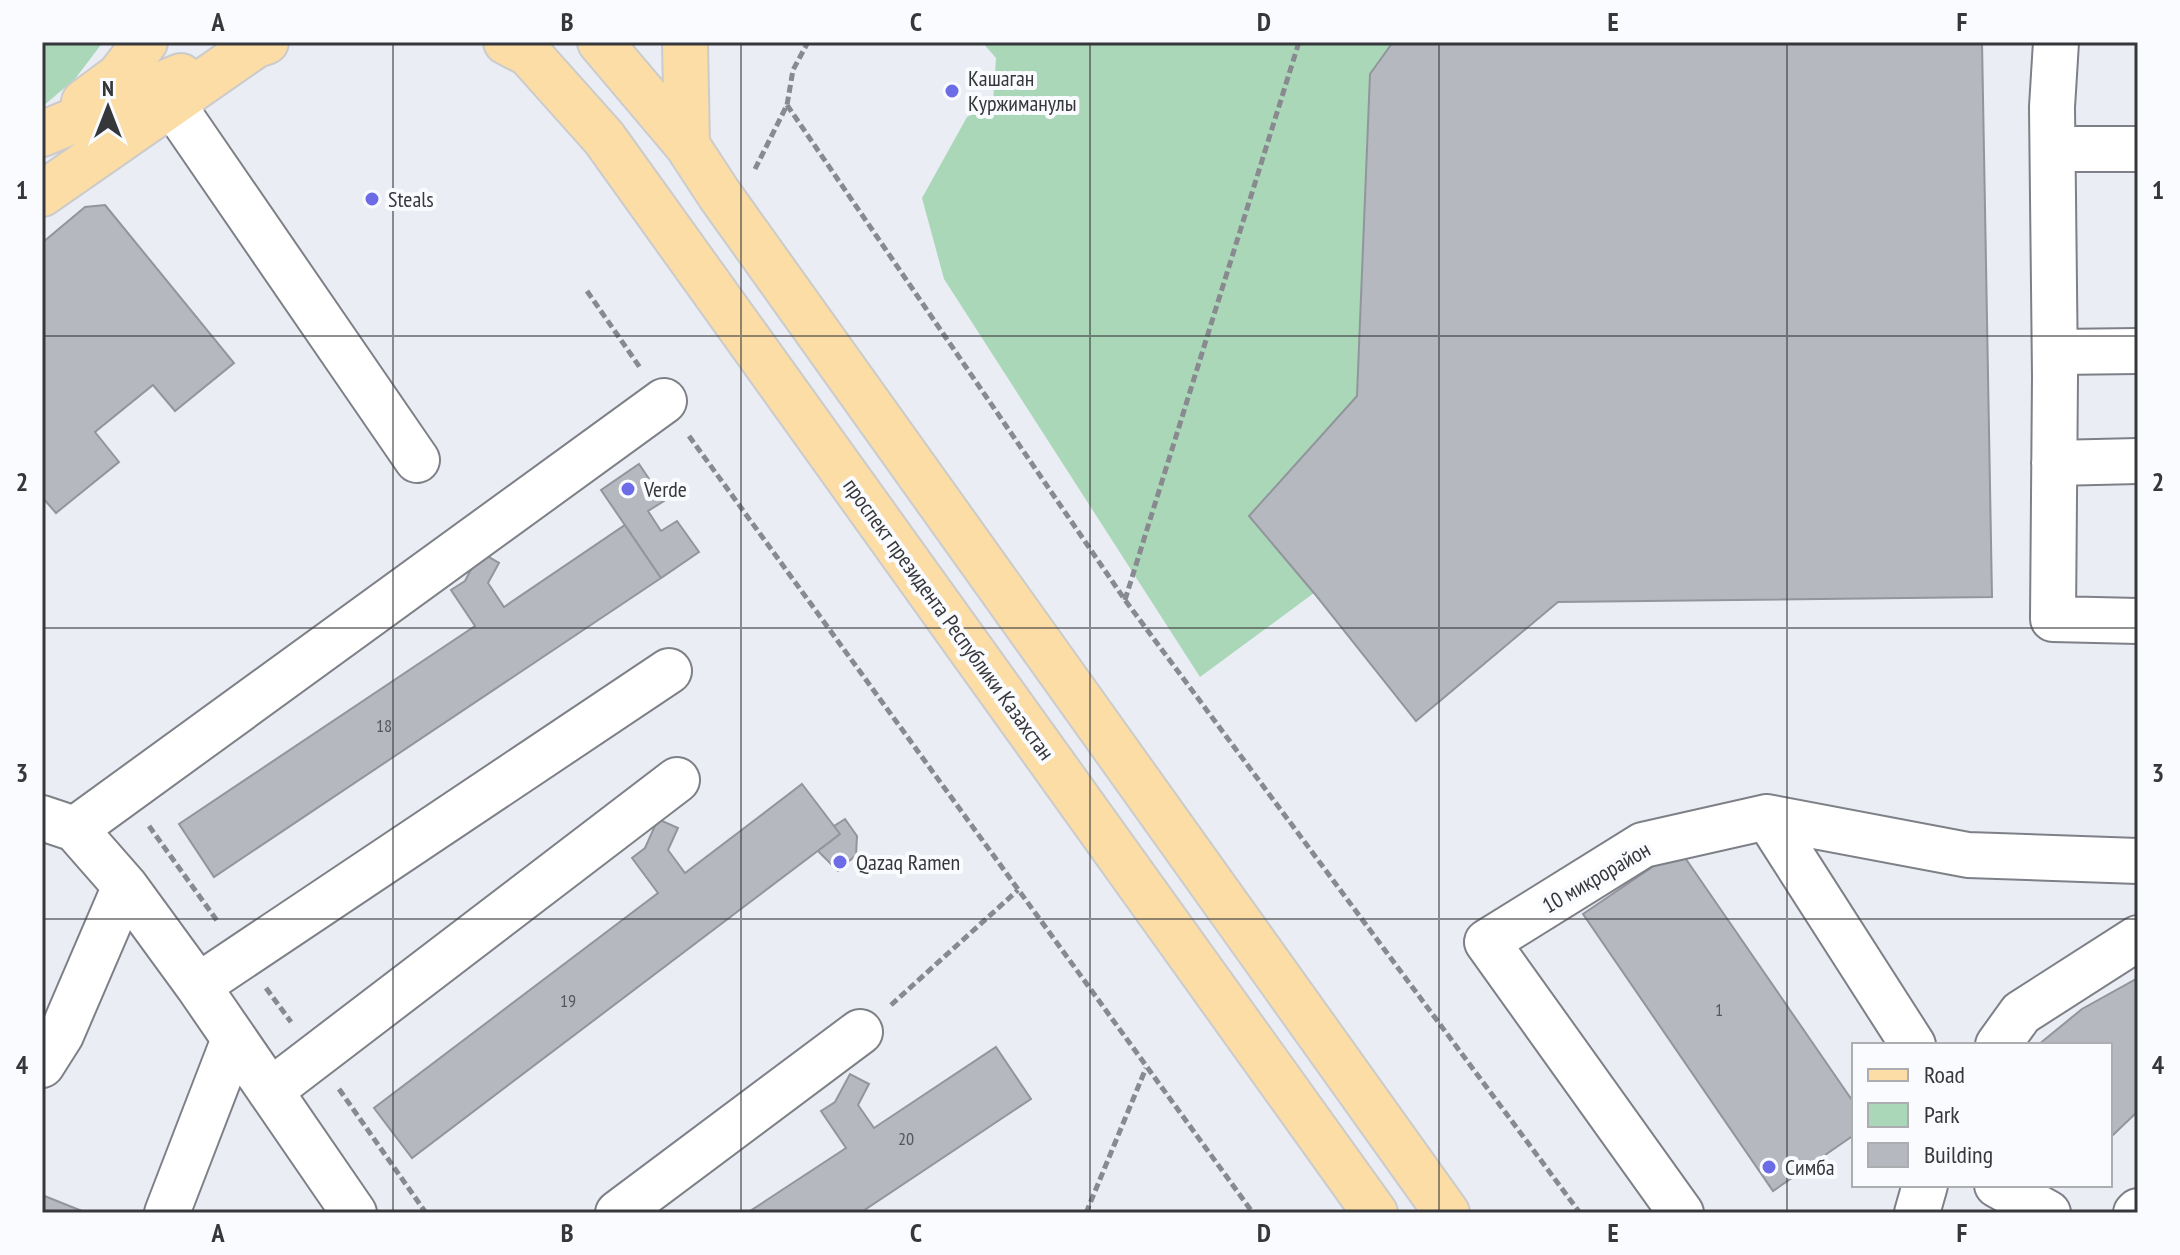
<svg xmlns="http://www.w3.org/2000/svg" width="2180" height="1255" viewBox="0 0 2180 1255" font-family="'PT Sans Narrow',sans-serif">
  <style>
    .green { fill: #abd7b9 }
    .building { fill: #b5b8bf; stroke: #92959c; stroke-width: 2 }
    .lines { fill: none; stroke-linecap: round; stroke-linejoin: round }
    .minor-casing { stroke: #7e8087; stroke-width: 48 }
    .major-casing { stroke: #cbcbcc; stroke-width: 48 }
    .path { stroke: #898a90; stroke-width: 5; stroke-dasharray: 8 4; stroke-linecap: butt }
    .minor { stroke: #fff; stroke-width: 44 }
    .major { stroke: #fcdda6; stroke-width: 44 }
    .grid { fill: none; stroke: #36373b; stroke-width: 2; stroke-opacity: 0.55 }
    .poi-dot { fill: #6b6ce6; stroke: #f9fbfe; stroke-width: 3 }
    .labels { text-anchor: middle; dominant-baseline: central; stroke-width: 8; stroke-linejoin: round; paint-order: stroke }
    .number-label { font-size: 18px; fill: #56575c }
    .poi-label { font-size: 22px; fill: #36373b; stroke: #f9fbfe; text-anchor: start }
    .street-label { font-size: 22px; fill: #36373b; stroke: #f9fbfe }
    .neatline { fill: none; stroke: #36373b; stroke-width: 3 }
    .grid-label { font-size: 26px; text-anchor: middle; font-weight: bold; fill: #36373b }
  </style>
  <rect width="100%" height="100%" fill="#ebedf5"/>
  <path class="green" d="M42,42H103L75,79L42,107Z
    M982,42H1393L1370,74L1357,396L1249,516L1314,593L1200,677L944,279L922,198L967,117L993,103L996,58Z"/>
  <path class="building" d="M1393,42H1982L1992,597L1558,602L1416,721L1314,593L1249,516L1357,396L1370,74Z
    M105,205L234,363L175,411L153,385L95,432L119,462L56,513L42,497V243L85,207Z
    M639,464L664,501L648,511L661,531L677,521L699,552L661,578L601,490Z
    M625,525L661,578L214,877L179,824L475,626L451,590L465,581L480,552L499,563L488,583L504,607Z
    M802,784L840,834L412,1158L374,1108L658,893L632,858L645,848L658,819L678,828L668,850L685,873Z
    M845,819L857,836L856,855L838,871L818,851L840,834L834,826Z
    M1679,849L1854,1103V1135L1773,1191L1583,914Z
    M2138,978V1111L2110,1138V1045H2038L2082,1009Z
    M996,1047L1031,1099L860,1213H747L846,1148L821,1111L835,1102L850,1074L869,1084L858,1105L874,1128Z
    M42,1195L87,1213H42Z"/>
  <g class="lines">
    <g class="minor-casing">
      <path id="minor" d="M2056,42L2052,107L2055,376L2053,619L2138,621
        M173,105L417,460
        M2053,149H2138
        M2055,352L2138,351
        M2054,463L2138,461
        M1767,817L1913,1045
        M42,818L75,829L125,886L198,986L354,1213
        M75,829L664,401
        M198,986L669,671
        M1998,1045L2021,1013L2138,938
        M42,1065L61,1035L125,886
        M270,1091L677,780
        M1997,1185L2048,1213
        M167,1213L234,1039
        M618,1213L860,1032
        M1681,1213L1487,942L1643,845L1767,817L1968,855L2138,861
        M1917,1213L1925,1185
        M2136,1213L2138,1211"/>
    </g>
    <g class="major-casing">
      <path id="major" d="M506,42L529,54L604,138L1375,1213
        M600,42L687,145L719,194L1447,1213
        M685,42L687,145
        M84,102L119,76L145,42
        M42,134L181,76
        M42,194L256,45L266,42"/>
    </g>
    <path class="path" d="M787,105L1125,600L1580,1213
      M755,169L787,105L793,70L808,42
      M587,291L641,369
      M689,436L1253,1213
      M1125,600L1299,42
      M149,826L218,922
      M266,988L291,1022
      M891,1005L1018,890
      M339,1089L426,1213
      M1086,1213L1146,1068"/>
    <use href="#minor" class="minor"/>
    <use href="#major" class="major"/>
  </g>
  <path class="grid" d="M393,42V1213M741,42V1213M1090,42V1213M1439,42V1213M1787,42V1213M42,336H2138M42,628H2138M42,919H2138"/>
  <g class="poi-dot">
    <circle cx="952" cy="91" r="8"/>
    <circle cx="372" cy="199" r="8"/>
    <circle cx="628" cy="489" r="8"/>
    <circle cx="840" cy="862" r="8"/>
    <circle cx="1769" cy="1167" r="8"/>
  </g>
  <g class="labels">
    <g class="number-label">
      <text x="384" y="725">18</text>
      <text x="568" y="1000">19</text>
      <text x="1719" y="1009">1</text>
      <text x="906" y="1138">20</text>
    </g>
    <g class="poi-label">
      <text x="968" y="78">Кашаган<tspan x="968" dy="25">Куржиманулы</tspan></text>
      <text x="388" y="199">Steals</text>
      <text x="644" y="489">Verde</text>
      <text x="856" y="862">Qazaq Ramen</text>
      <text x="1785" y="1167">Симба</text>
    </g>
    <g class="street-label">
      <text transform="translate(949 619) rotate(54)">проспект президента Республики Казахстан</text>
      <text transform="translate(1596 877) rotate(-30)">10 микрорайон</text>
    </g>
  </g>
  <rect width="2180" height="1255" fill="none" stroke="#f9fbfe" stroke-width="88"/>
  <rect x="1852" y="1043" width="260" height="144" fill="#f9fbfe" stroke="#abadb0" stroke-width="2"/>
  <rect x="1868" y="1069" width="40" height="12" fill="#fcdda6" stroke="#abadb0" stroke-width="2"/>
  <text x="1924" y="1083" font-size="24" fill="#36373b">Road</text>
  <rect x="1868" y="1103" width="40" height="24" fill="#abd7b9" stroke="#abadb0" stroke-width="2"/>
  <text x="1924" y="1123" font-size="24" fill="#36373b">Park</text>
  <rect x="1868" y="1143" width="40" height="24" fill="#b5b8bf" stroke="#abadb0" stroke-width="2"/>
  <text x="1924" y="1163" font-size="24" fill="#36373b">Building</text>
  <g transform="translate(108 108)" stroke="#f9fbfe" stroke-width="6" paint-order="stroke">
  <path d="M0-6L14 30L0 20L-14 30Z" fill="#36373b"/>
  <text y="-12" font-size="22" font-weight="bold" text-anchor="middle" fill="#36373b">N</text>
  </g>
  <rect x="44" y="44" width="2092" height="1167" class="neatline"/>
  <g class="grid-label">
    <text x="218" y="31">A</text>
    <text x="567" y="31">B</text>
    <text x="916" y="31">C</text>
    <text x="1264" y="31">D</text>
    <text x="1613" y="31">E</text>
    <text x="1962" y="31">F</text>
    <text x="22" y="199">1</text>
    <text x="2158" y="199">1</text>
    <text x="22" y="491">2</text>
    <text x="2158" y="491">2</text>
    <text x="22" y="782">3</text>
    <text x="2158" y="782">3</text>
    <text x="22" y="1074">4</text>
    <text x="2158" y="1074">4</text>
    <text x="218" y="1242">A</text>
    <text x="567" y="1242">B</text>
    <text x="916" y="1242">C</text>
    <text x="1264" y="1242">D</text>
    <text x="1613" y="1242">E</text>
    <text x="1962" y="1242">F</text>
  </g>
</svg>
